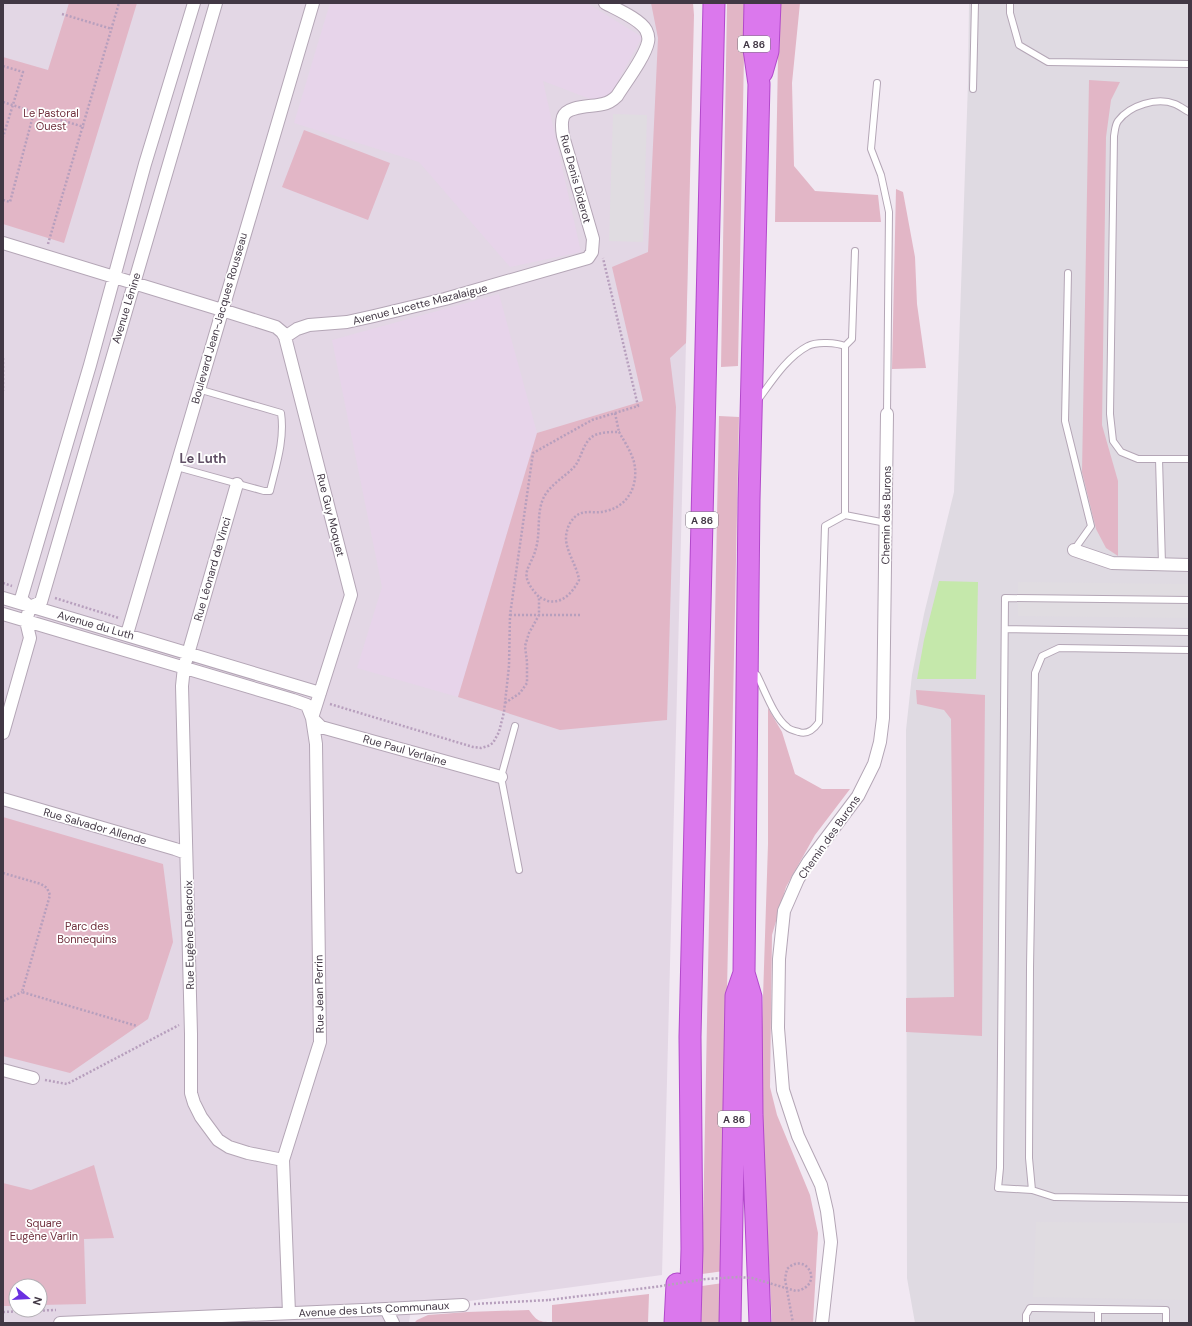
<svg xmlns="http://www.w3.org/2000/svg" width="1192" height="1326" viewBox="0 0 1192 1326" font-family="'DM Sans',sans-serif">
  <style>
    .residential { fill: #e3d7e5; fill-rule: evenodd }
    .industrial { fill: #dfdae2 }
    .education { fill: #e7d4ea }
    .green { fill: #e2b6c6 }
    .parking { fill: #e0dce1 }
    .water { fill: #c5e8ab }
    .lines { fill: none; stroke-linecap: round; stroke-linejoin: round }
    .lane-casing { stroke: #b4a6b6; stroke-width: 8 }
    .street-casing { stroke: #b4a6b6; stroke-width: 14 }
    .highway-casing { stroke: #b249cb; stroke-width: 23 }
    .path { stroke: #b79fbd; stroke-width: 2.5; stroke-dasharray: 2 2; stroke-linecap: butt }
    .lane { stroke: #fff; stroke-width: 6 }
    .street { stroke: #fff; stroke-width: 12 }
    .highway { stroke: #db78ed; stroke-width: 21 }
    .path-bridge { stroke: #b79fbd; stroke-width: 2.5; stroke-dasharray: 2 2; stroke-linecap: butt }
    .labels { text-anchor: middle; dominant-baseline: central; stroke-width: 3.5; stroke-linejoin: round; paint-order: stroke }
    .shield { fill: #fff; stroke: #7b747d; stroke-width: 1 }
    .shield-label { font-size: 10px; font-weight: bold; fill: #423845 }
    .park-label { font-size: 11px; fill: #70313e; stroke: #fff }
    .street-label { font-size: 11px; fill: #423845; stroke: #fff }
    .quarter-label { font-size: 13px; font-weight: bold; fill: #615066; stroke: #fff }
  </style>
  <rect width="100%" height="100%" fill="#f1e8f2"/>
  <path class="residential" d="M3,3H693L686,343L662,1275L411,1309L409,1323H3ZM16,1286H40V1310H16Z"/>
  <path class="industrial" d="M969,3H1189V1323H915L907,1278L906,730L912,675L924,614L954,492L968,83Z"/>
  <path class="education" d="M330,3H587L642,37L610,96L593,100L543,81L581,252L510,267L419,162L294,123Z
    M499,294L537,433L458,697L357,668L382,587L332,340Z"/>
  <path class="green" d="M69,3H137L64,243L3,224V57L48,70Z
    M651,3H693L694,15L686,343L670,358L676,407L667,720L560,730L458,697L537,433L643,401L612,267L648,252L658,38Z
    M727,3H745L738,366L721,367Z
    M779,3H800L792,83L794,166L815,191L878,195L881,222H775Z
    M1089,80L1120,82L1111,100L1106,137L1102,425L1118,481V556L1106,548L1096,529L1082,472Z
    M304,130L390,163L368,220L282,187Z
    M896,189L903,192L915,257L917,304L926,368L892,369Z
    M719,416L739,417L724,1135V1271L702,1274Z
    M916,690L985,695L982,1036L906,1032V998L954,997L951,719L944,710L917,704Z
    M768,708L782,732L795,774L822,789H850L815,835L786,887L772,935L770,1087L777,1115L810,1195L818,1233L813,1323H772L760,1090L768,844Z
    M3,817L163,864L173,942L148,1019L70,1073L3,1056Z
    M94,1165L114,1238L84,1239L86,1304L40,1305V1286H16V1306H3V1183L31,1190Z
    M723,1283L721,1323H701L702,1286Z
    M649,1294L648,1323H414L417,1320L428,1315L467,1312L529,1310C537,1321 539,1322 552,1322V1305Z"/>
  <path class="parking" d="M613,114L647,115L643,242L609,241Z
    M1018,582L1189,584V618L1018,616Z
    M1036,1222L1189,1223V1300L1033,1297Z"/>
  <path class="water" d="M939,581L978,582L976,679H917L924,640Z"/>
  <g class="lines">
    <g class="lane-casing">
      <path id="lane" d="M1010,3V13L1019,45L1048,62L1189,64
        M877,83L871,149L881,175L889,212L887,414
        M973,89L975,3
        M1189,112C1185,110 1180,106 1175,104C1157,97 1130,105 1118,121C1115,125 1115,131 1114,136L1110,414L1113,441L1121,452L1138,459H1189
        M855,251L852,339L845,346V515L886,523
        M1068,273L1065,421L1091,526L1074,550
        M758,400C772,381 787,357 808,346C817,341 837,343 845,346
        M1159,459L1162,564
        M177,467L264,491H270C276,466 285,439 281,413L198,389
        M1189,600L1005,598L1000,1168L998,1188L1032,1190L1054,1197L1189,1199
        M1005,629L1189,632
        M752,671L757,675C765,691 774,717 787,727C790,730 795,731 799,732C808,735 814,729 819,722L825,526L845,515
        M515,726L501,777L519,870
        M1032,1190L1029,1158L1030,968L1035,673L1042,656L1059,648L1189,650
        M1098,1309V1323
        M1026,1323V1315L1030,1308H1035L1166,1310V1323"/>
    </g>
    <g class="street-casing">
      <path id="street" d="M3,243L222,310L276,327L282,332L285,337L297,329L309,325L347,322L374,316L445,299L588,258L592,252L593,239L563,136C562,130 561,123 563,117C567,105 593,107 603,104C609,103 613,100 617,96C625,83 645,57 648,42C649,38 648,34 646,30C640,19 616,9 605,3
        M285,337L351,595L312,718L316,744L320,1042L283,1160L289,1313
        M237,484L188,654L184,667L182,686L191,1034V1093L194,1103L201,1117L218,1140L229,1147L248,1153L283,1160
        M1074,550L1112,563L1189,565
        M3,598L320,693
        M30,607L21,599L90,365L145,164L194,3
        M3,614L293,700L307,705L312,718L321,727L501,777
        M127,634L313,3
        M3,733L30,638L26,621L30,607L41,602L216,3
        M3,799L175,849L186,853
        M3,1070L33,1078
        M386,1309L393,1323
        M60,1323L386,1309L463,1305
        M822,1323L831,1242L827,1211L821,1185L798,1136L783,1090L778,1028L779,959L784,911L798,879L809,861L858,796L874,764L880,742L883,718L887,414"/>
    </g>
    <g class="highway-casing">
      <path id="highway" d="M755,3L754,49L759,84L749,500L744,973L751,997L752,1115L760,1323
        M762,72L768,51L770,3
        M675,1323L677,1284
        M690,1323L692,1249L690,1037L714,3
        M730,1323L736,996L744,973"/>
    </g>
    <path class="path" d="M62,14L112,29
      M3,66L23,72L3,137
      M3,102L34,112
      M3,200L10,202L34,112L84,127
      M48,244L119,3
      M3,358V391
      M615,413L619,432
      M3,583L12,586
      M55,598L119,618
      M510,615H581
      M505,703L520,693L527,683V662L525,646L529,633L539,615V597C515,571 532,570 537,544C540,529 537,513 543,499C549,485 565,477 575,466C582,457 583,441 595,435C602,432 611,432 619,432C624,441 631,451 634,462C639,484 629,506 606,511C597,514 587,510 579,514C573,517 568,525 567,531C562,547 577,564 579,580C573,592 563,604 548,601C545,600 542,598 539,597
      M330,704L473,747L481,748L488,746L493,743L499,732L504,712L509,666L510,615L533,453L592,420L638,406L603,258
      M3,873L41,884L47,888L50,895L22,992L137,1026
      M3,1001L22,992
      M45,1080L67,1084L179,1025
      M785,1279L793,1323
      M474,1304L549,1300
      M3,1312L56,1310"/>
    <use href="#lane" class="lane"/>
    <use href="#street" class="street"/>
    <use href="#highway" class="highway"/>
    <path class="path-bridge" d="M549,1300L655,1287L706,1279L738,1277L752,1278L796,1291C825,1286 807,1250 787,1269L785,1279"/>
  </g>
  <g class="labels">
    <g class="shield">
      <rect x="738" y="36" width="32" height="16" rx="3"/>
      <rect x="686" y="512" width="32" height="16" rx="3"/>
      <rect x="718" y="1111" width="32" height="16" rx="3"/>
    </g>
    <g class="shield-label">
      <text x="754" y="44">A 86</text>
      <text x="702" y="520">A 86</text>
      <text x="734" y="1119">A 86</text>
    </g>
    <g class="park-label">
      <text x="51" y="113">Le Pastoral<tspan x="51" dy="13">Ouest</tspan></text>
      <text x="87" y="926">Parc des<tspan x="87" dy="13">Bonnequins</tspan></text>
      <text x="44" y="1223">Square<tspan x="44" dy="13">Eugène Varlin</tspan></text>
    </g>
    <g class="street-label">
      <text transform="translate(576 179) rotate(75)">Rue Denis Diderot</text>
      <text transform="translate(420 304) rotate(-14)">Avenue Lucette Mazalaigue</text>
      <text transform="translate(126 308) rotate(-73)">Avenue Lénine</text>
      <text transform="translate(219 318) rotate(-74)">Boulevard Jean-Jacques Rousseau</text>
      <text transform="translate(331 515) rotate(76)">Rue Guy Moquet</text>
      <text transform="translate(886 515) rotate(-89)">Chemin des Burons</text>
      <text transform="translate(212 569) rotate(-74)">Rue Léonard de Vinci</text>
      <text transform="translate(96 625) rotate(16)">Avenue du Luth</text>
      <text transform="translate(405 750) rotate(16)">Rue Paul Verlaine</text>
      <text transform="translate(95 826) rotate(16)">Rue Salvador Allende</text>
      <text transform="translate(829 837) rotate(-55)">Chemin des Burons</text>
      <text transform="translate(189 935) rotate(-91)">Rue Eugène Delacroix</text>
      <text transform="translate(319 994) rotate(-91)">Rue Jean Perrin</text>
      <text transform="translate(374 1309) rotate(-3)">Avenue des Lots Communaux</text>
    </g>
    <g class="quarter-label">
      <text x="203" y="458">Le Luth</text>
    </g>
  </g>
  <rect width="1192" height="1326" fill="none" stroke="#423845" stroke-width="8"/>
  <g transform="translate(28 1298) rotate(108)"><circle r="19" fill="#ffffff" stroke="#b3afb5"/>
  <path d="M0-3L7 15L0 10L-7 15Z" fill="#6a30e1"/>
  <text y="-6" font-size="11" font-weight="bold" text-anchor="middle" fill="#423845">N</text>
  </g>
</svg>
